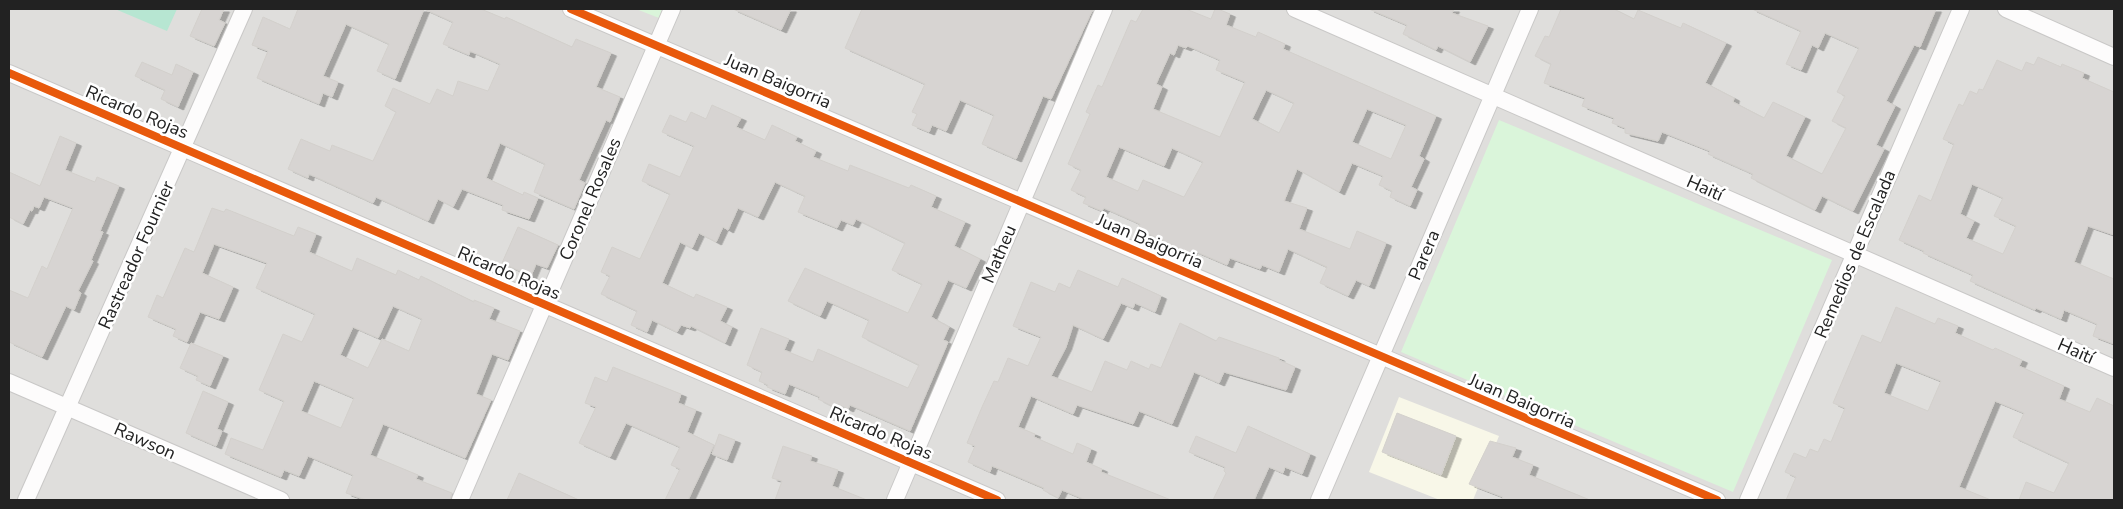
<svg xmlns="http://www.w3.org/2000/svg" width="2123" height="509" viewBox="0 0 2123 509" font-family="'Nunito Sans',sans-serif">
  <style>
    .residential { fill: #dfdedc }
    .education { fill: #f8f7e8 }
    .park { fill: #daf5da }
    .pitch { fill: #b7e6d2 }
    .building { fill: #d7d4d2; stroke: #d3d0cc; fill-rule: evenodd; filter: url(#shadow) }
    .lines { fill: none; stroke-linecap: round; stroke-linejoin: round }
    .minor-casing { stroke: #c9c8c7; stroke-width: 18 }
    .minor { stroke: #fdfcfc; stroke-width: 16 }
    .cycleway-casing { stroke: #fff; stroke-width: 11 }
    .cycleway { stroke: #e8590c; stroke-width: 8 }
    .labels { text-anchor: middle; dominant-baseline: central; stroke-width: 5; stroke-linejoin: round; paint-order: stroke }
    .street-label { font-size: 18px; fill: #222; stroke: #fff }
  </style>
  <defs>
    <filter id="shadow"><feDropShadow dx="5.5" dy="3" stdDeviation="0" flood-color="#0004"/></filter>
  </defs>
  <rect width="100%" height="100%" fill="#f0eeeb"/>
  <path class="residential" d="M9,9H2114V500H9Z"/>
  <path class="education" d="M1399,397L1499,436L1473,500H1440L1369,472Z"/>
  <path class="park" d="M636,9H662L659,18Z
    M1499,120L1832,260L1733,492L1401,352Z"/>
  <path class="pitch" d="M115,9H177L167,31Z"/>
  <path class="building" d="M202,9H224L219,20L225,23L214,46L190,36Z
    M298,9H424L395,79L377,71L389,44L346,24L323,76L338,82L332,97L323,93L319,104L257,78L268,51L252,45L263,17L290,29Z
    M424,9H481L505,19L506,17L572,47L576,39L611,53L596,87L620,97L610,122L606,120L579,180L585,183L574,209L534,192L545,164L500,143L486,178L523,195L524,192L538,198L529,219L502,210L503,205L462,189L453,207L438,199L428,221L376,197L373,203L309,174L308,178L288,169L301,139L330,151L332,145L373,161L396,112L385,106L393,88L430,104L437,89L453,96L458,81L488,91L500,64L470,51L469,55L443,44L453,22Z
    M733,9H791L781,30Z
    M862,9H1093L1051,99L1043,96L1016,159L982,144L994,115L960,100L946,131L932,125L929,132L912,125L917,114L912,112L925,84L845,48Z
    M1143,9H1186L1211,19L1215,9H1218L1230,14L1226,25L1256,37L1258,32L1285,44L1283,49L1436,116L1419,156L1424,159L1411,187L1417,190L1410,206L1390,197L1392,191L1379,185L1383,176L1352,163L1339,192L1297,169L1284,201L1307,208L1299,229L1350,249L1357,231L1386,243L1369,286L1356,280L1348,296L1320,283L1327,267L1288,249L1279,272L1262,265L1260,269L1230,258L1227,265L1192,250L1190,254L1138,229L1140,224L1104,208L1102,211L1083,203L1086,197L1071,190L1081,170L1068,164L1090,114L1086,112L1098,85L1102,87L1131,20L1136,22ZM1178,45L1186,48L1188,46L1220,60L1216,70L1245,82L1220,137L1153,109L1162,87L1156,84L1170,53L1174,55ZM1266,90L1294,103L1279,133L1252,119ZM1367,109L1406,125L1391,159L1352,142ZM1119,147L1164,166L1172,148L1203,162L1184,197L1143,180L1138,191L1106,177Z
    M1369,9H1454L1452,13L1488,26L1470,62L1438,46L1436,50L1403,34L1407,25Z
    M1561,9H1614L1634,19L1638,10L1681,28L1683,23L1726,43L1705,83L1734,98L1733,102L1764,118L1773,102L1805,117L1786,156L1822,174L1846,128L1832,121L1845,96L1837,92L1859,48L1825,33L1818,48L1812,45L1801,70L1786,64L1801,31L1752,9H1936L1920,47L1914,45L1886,101L1895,106L1876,145L1884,149L1853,211L1822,196L1815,210L1751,178L1753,174L1708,154L1710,151L1662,132L1658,141L1625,133V128L1612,123L1614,118L1582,106L1585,98L1544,83L1551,64L1535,56L1545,36L1549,37Z
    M2038,57L2061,67L2062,64L2084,73L2082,78L2114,92V235L2088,226L2074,262L2114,279V344L2093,336L2097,324L2064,310L2061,319L2036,308L2035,310L1970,281L1973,275L1923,253L1924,251L1899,240L1919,195L1931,201L1954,144L1943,139L1959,104L1963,106L1970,91L1977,94L1979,89L1983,90L1997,60L2022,71L2026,62L2034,65ZM1972,184L2003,198L1994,216L2016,226L2003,254L1966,238L1974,221L1960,214Z
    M142,62L172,75L176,64L193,72L178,107L161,99L165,90L135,76Z
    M712,105L741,118L736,127L765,140L772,125L797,137L795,141L816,151L813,157L848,171L850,165L909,188L911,185L936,196L931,207L965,222L954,246L980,259L966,288L948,280L931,317L949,327L943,340L948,342L910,431L850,405L848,409L838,404L836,408L818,399L820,397L789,384L785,394L767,387L768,385L759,381L762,372L747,365L761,328L789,339L784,350L813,362L818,349L908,388L919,365L862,337L869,320L827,301L820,316L788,301L805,268L908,313L922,284L892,270L905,243L856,219L853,225L841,220L837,228L798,212L805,196L775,182L758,217L738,208L728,230L723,227L716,242L699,233L692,248L680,242L662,283L694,298L696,294L727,307L720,321L732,327L725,343L691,326L690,328L681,325L677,332L652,320L647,332L631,325L637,311L601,294L610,276L601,272L612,247L640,259L670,194L642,181L649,164L680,177L694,146L662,132L670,115L686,122L691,112L706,119Z
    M60,136L76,143L65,170L95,182L97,177L119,186L100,231L103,232L91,260L93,261L78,291L81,293L74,310L66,306L42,357L9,342V290L28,298L42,266L47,269L73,208L44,197L39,208L34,206L32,211L30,210L23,224L9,217V172L40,186Z
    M212,208L224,212L226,209L294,236L298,227L316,234L309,252L352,271L357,258L396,275L398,270L419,280L421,276L474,302V300L494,308L489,319L520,331L508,360L492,354L476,394L491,400L465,458L383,424L370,455L418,475L416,479L452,493L450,500H366L346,493L353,475L308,456L299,476L284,470L281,477L225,454L231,438L263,450L284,401L259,390L283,334L302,342L315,314L256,288L267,263L214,244L202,273L233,287L219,319L200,312L187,342L173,336L176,329L148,317L157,295L163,298L185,248L194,252ZM393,306L422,319L409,351L382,339L368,368L340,355L353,327L378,338ZM314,381L354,398L341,428L301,411Z
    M518,227L558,245L547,268L536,264L531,276L502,263Z
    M1078,270L1118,287L1122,278L1161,296L1155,312L1135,303L1133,308L1121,303L1103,339L1073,325L1066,347L1051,376L1092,392L1105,361L1127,370L1131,361L1149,369L1151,364L1161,368L1180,323L1216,341L1219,337L1279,358V360L1295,367L1286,390L1224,372L1219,383L1194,372L1172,424L1139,411L1133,424L1077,405L1073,414L1031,396L1018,427L1035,434L1034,437L1073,454L1077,443L1091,449L1086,462L1102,469L1101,472L1171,500H1086L1062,490L1058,498L1043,490L1044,488L992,466L990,472L968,462L975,446L967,443L982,407L994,381L998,382L1008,358L1028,366L1041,337L1013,326L1031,282L1055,292L1059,283L1070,288Z
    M1896,307L1935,324L1938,318L1958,326L1955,333L1993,350L1995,348L2022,360L2019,366L2064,386L2059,399L2090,412L2097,398L2114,406V500H2019L2026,482L2054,493L2069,463L2013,437L2024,413L1995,401L1959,487L1991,500H1786L1796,477L1785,472L1794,453L1806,458L1810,449L1818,452L1824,439L1831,442L1845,408L1833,403L1862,335L1881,343ZM1896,363L1941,381L1928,411L1884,393Z
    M191,343L223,356L210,386L196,380L198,376L180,368Z
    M613,367L681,394L678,403L696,410L687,432L714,445L688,500H665L680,469L671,465L680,447L626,423L610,457L579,443L596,407L585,403L595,377L607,382Z
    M203,391L228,402L217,429L222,431L216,446L186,433Z
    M1397,413L1456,436L1441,475L1382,452Z
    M1248,426L1310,454L1302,474L1285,467L1283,473L1269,467L1254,500H1213L1226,473L1224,471L1225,467L1189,452L1196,436L1236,453Z
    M719,434L735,440L727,460L712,454Z
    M1490,441L1516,448L1512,457L1533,465L1529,475L1590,500H1501L1503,497L1469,484Z
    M783,446L812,456L810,461L838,470L832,486L867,500H775L782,481L772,478Z
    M519,473L579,500H507Z"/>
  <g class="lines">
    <g class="minor-casing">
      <path id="minor" d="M571,9L1717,500
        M1295,9L2114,368
        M2006,9L2114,57
        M9,73L997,500
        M9,382L281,500
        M26,500L244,9
        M460,500L672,9
        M895,500L1104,9
        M1319,500L1530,9
        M1748,500L1961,9"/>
    </g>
    <use href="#minor" class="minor"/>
    <g class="cycleway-casing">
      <path id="cycleway" d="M571,9L1717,500
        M9,73L997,500"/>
    </g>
    <use href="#cycleway" class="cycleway"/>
  </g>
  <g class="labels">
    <g class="street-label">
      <text transform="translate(778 81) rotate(23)">Juan Baigorria</text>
      <text transform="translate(137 112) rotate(23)">Ricardo Rojas</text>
      <text transform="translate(1705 188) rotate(24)">Haití</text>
      <text transform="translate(590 199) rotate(-67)">Coronel Rosales</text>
      <text transform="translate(1150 241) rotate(23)">Juan Baigorria</text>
      <text transform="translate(999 254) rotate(-67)">Matheu</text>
      <text transform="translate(1855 254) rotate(-67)">Remedios de Escalada</text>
      <text transform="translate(136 255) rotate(-66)">Rastreador Fournier</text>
      <text transform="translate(1424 255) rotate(-67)">Parera</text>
      <text transform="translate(509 273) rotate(23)">Ricardo Rojas</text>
      <text transform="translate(2076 351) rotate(24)">Haití</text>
      <text transform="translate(1522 401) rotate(23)">Juan Baigorria</text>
      <text transform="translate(881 433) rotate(23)">Ricardo Rojas</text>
      <text transform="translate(145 441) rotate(24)">Rawson</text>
    </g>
  </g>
  <rect width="2123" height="509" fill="none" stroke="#222222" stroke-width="20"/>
</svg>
